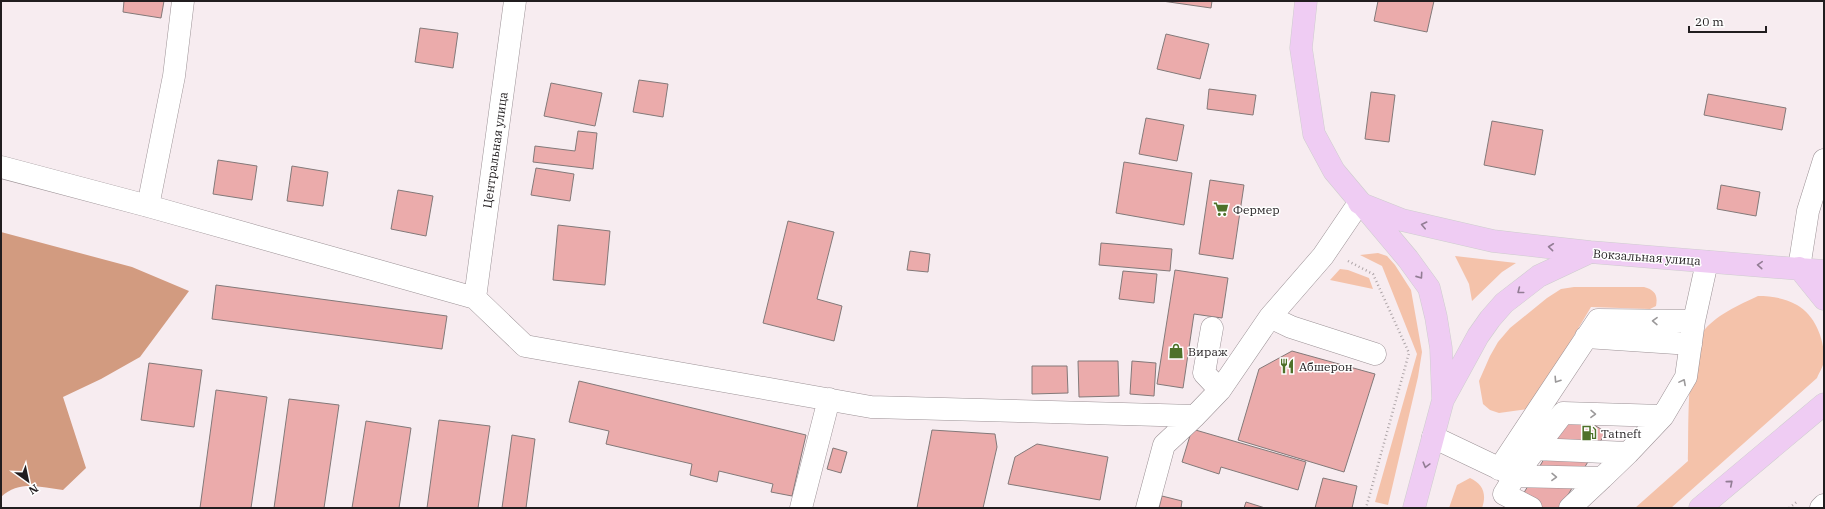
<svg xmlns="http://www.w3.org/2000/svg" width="1825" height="509" viewBox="0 0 1825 509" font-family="'IBM Plex Serif',serif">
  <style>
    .green { fill: #f4c2aa }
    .forest { fill: #d29b80 }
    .building { fill: #ebabab; stroke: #837979 }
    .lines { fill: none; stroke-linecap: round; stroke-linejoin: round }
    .minor-casing { stroke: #9c9296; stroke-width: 23 }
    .major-casing { stroke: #cecdce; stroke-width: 23 }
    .path { stroke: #aea5a8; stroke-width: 2.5; stroke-dasharray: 1 3; stroke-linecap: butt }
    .minor { stroke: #fff; stroke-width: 22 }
    .major { stroke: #efccf3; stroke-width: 22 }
    .oneway { stroke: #927d94 }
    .oneway2 { stroke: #9b999a }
    .labels { text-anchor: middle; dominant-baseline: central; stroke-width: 3; stroke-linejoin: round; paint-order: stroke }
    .street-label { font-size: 12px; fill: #211d1f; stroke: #fff }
    .poi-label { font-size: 12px; fill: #211d1f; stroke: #fff; text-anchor: start }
  </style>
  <rect width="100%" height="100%" fill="#f7ecf0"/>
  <path class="green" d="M1378,253L1387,256L1395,265L1411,290L1422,352L1418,377L1388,505L1375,502L1417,354L1382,266L1360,255Z
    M1455,256L1516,263L1502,272L1472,301L1469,284Z
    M1340,269L1348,270L1369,278L1373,289L1330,280Z
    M1574,287H1644C1655,290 1658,295 1656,306L1650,309L1591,307L1557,364L1527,409L1499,413L1490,410L1483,404L1479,381L1490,356L1498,342L1510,328L1547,298L1561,289Z
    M1758,296C1771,296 1785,298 1797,305C1815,315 1825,340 1824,361C1823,367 1819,373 1817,378L1671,508H1635L1688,461C1689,433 1686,353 1702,333C1715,315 1739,305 1758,296Z
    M1470,478C1483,484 1487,494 1482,508H1449L1457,485Z"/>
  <path class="forest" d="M1,232L132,267L189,291L140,357L101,379L63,397L86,468L63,490C40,487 19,480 1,497Z"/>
  <path class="building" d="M124,1H164L161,18L123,12Z
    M1162,1H1212L1211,8Z
    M1378,1H1434L1427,32L1374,21Z
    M420,28L458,33L453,68L415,62Z
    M1166,34L1209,44L1200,79L1157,69Z
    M639,80L668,84L663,117L633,112Z
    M551,83L602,93L595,126L544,116Z
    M1209,89L1256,95L1253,115L1207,109Z
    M1371,92L1395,95L1389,142L1365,139Z
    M1708,94L1786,108L1782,130L1704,115Z
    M1146,118L1184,125L1177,161L1139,154Z
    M1492,121L1543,130L1535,175L1484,165Z
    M578,131L597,133L593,169L533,162L535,146L575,151Z
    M218,160L257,166L252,200L213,194Z
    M1124,162L1192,173L1184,225L1116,213Z
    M292,166L328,172L323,206L287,201Z
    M536,168L574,174L570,201L531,195Z
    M1210,180L1244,185L1233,259L1199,254Z
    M1721,185L1760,192L1756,216L1717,209Z
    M398,190L433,196L426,236L391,229Z
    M788,221L834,232L817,299L842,306L834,341L763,323Z
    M558,225L610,231L605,285L553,280Z
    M1101,243L1172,249L1170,271L1099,265Z
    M910,251L930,254L928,272L907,270Z
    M1175,270L1228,278L1222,318L1194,314L1183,388L1157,384Z
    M1123,271L1157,274L1154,303L1119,299Z
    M216,285L447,316L442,349L212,319Z
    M1292,351L1375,374L1344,472L1238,440L1259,369Z
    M1078,361H1118L1119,396L1079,397Z
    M1132,361L1156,363L1154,396L1130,394Z
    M149,363L202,370L194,427L141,420Z
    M1032,366H1067L1068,393L1032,394Z
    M579,381L806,435L792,496L771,492L773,484L719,471L717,482L690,475L692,464L606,444L609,431L569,422Z
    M216,390L267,397L251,508H200Z
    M289,399L339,405L324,508H274Z
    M1572,412L1606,432L1560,508H1541L1522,496Z
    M439,420L490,426L478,508H427Z
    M366,421L411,428L399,508H352Z
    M1192,429L1306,462L1298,490L1221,467L1219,474L1182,462Z
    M932,430L995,434L997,447L983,508H917Z
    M512,435L535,439L526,508H502Z
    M1037,444L1108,457L1100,500L1008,484L1015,457Z
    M833,448L847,452L841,473L827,469Z
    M1323,478L1357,486L1352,508H1315Z
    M1162,496L1182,501L1181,508H1159Z
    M1246,502L1265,508H1244Z"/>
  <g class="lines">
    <g class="minor-casing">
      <path id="minor" d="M1,167L148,206L475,298L525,346L871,407L1195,416L1220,390L1270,317L1323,256L1359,203
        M148,206L174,76L183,1
        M1799,268L1808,211L1824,160
        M475,298L515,1
        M1270,317L1291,327L1375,354
        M1212,328L1204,373L1220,390
        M1586,337L1691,344
        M1433,437L1515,476L1602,478L1628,453
        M1535,449L1628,453L1663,416L1686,377L1694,321L1707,262
        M1499,469L1598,320L1694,321
        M801,508L829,399
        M1147,508L1164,445L1195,416
        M1531,508L1504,494L1515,476L1563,413L1663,416
        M1570,508L1602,478
        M1821,508L1824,505"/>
    </g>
    <g class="major-casing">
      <path id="major" d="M1306,1L1301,48L1314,134L1334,171L1408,259L1429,288L1436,317L1441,348L1443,400
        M1359,203L1402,220L1493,241L1590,252L1824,271
        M1799,268L1824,299
        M1414,508L1443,400L1478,336L1490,319L1504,303L1539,276L1590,252
        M1700,508L1824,404"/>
    </g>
    <path class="path" d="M1348,261L1373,274L1409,353L1366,508
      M1789,508L1798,501"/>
    <use href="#minor" class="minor"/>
    <use href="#major" class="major"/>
  </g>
  <defs><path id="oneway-chevron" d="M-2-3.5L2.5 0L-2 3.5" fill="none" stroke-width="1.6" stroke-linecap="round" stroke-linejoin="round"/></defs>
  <g class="oneway">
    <use href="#oneway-chevron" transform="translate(1424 225) rotate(-167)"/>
    <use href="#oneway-chevron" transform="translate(1551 247) rotate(-174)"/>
    <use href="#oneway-chevron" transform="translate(1760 265) rotate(-176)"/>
    <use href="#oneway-chevron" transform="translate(1420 276) rotate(55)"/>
    <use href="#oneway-chevron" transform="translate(1520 291) rotate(142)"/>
    <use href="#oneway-chevron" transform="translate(1426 465) rotate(105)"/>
    <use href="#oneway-chevron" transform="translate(1730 483) rotate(-40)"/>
  </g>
  <g class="oneway2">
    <use href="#oneway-chevron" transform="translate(1655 321) rotate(-179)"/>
    <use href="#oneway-chevron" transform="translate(1557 380) rotate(123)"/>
    <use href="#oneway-chevron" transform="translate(1683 382) rotate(-62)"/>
    <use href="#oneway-chevron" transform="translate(1593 414) rotate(1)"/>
    <use href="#oneway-chevron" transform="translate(1554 477) rotate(1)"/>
  </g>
  <defs>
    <g id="supermarket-bare" transform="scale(1.2)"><path d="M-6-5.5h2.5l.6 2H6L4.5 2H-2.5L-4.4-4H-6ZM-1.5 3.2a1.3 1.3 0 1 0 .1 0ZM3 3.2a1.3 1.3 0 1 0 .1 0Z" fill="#4e7129" stroke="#fff" stroke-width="2.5" paint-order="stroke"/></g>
    <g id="shop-bare" transform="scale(1.2)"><path d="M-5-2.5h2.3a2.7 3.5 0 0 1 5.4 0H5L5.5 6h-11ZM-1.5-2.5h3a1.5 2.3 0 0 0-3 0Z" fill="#4e7129" stroke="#fff" stroke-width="2.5" paint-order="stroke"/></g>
    <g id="restaurant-bare" transform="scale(1.2)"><path d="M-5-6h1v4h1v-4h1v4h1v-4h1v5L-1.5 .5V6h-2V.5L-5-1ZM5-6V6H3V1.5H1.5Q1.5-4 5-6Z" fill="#4e7129" stroke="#fff" stroke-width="2.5" paint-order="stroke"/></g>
    <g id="fuel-bare" transform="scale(1.2)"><path d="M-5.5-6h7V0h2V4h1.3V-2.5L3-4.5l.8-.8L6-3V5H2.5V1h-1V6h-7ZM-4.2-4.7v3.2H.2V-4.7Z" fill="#4e7129" stroke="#fff" stroke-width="2.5" paint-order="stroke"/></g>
  </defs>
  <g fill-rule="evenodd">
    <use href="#supermarket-bare" x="1221" y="209"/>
    <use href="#shop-bare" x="1176" y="351"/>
    <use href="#restaurant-bare" x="1287" y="366"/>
    <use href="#fuel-bare" x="1589" y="433"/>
  </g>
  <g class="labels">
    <g class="street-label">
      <text transform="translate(495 150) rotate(-82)">Центральная улица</text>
      <text transform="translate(1647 257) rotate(4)">Вокзальная улица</text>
    </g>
    <g class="poi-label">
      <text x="1233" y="209">Фермер</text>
      <text x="1188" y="351">Вираж</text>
      <text x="1299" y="366">Абшерон</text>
      <text x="1601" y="433">Tatneft</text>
    </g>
  </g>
  <rect width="1825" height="509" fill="none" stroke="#211d1f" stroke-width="4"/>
  <g transform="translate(28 481) rotate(147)" stroke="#ffffff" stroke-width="3" paint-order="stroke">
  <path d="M0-3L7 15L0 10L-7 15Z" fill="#211d1f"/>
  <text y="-6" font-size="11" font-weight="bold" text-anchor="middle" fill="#211d1f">N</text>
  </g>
  <path d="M1689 26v6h77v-6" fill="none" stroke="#211d1f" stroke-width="2"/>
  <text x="1695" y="26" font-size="12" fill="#211d1f" stroke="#ffffff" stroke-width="3" paint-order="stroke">20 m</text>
</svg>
